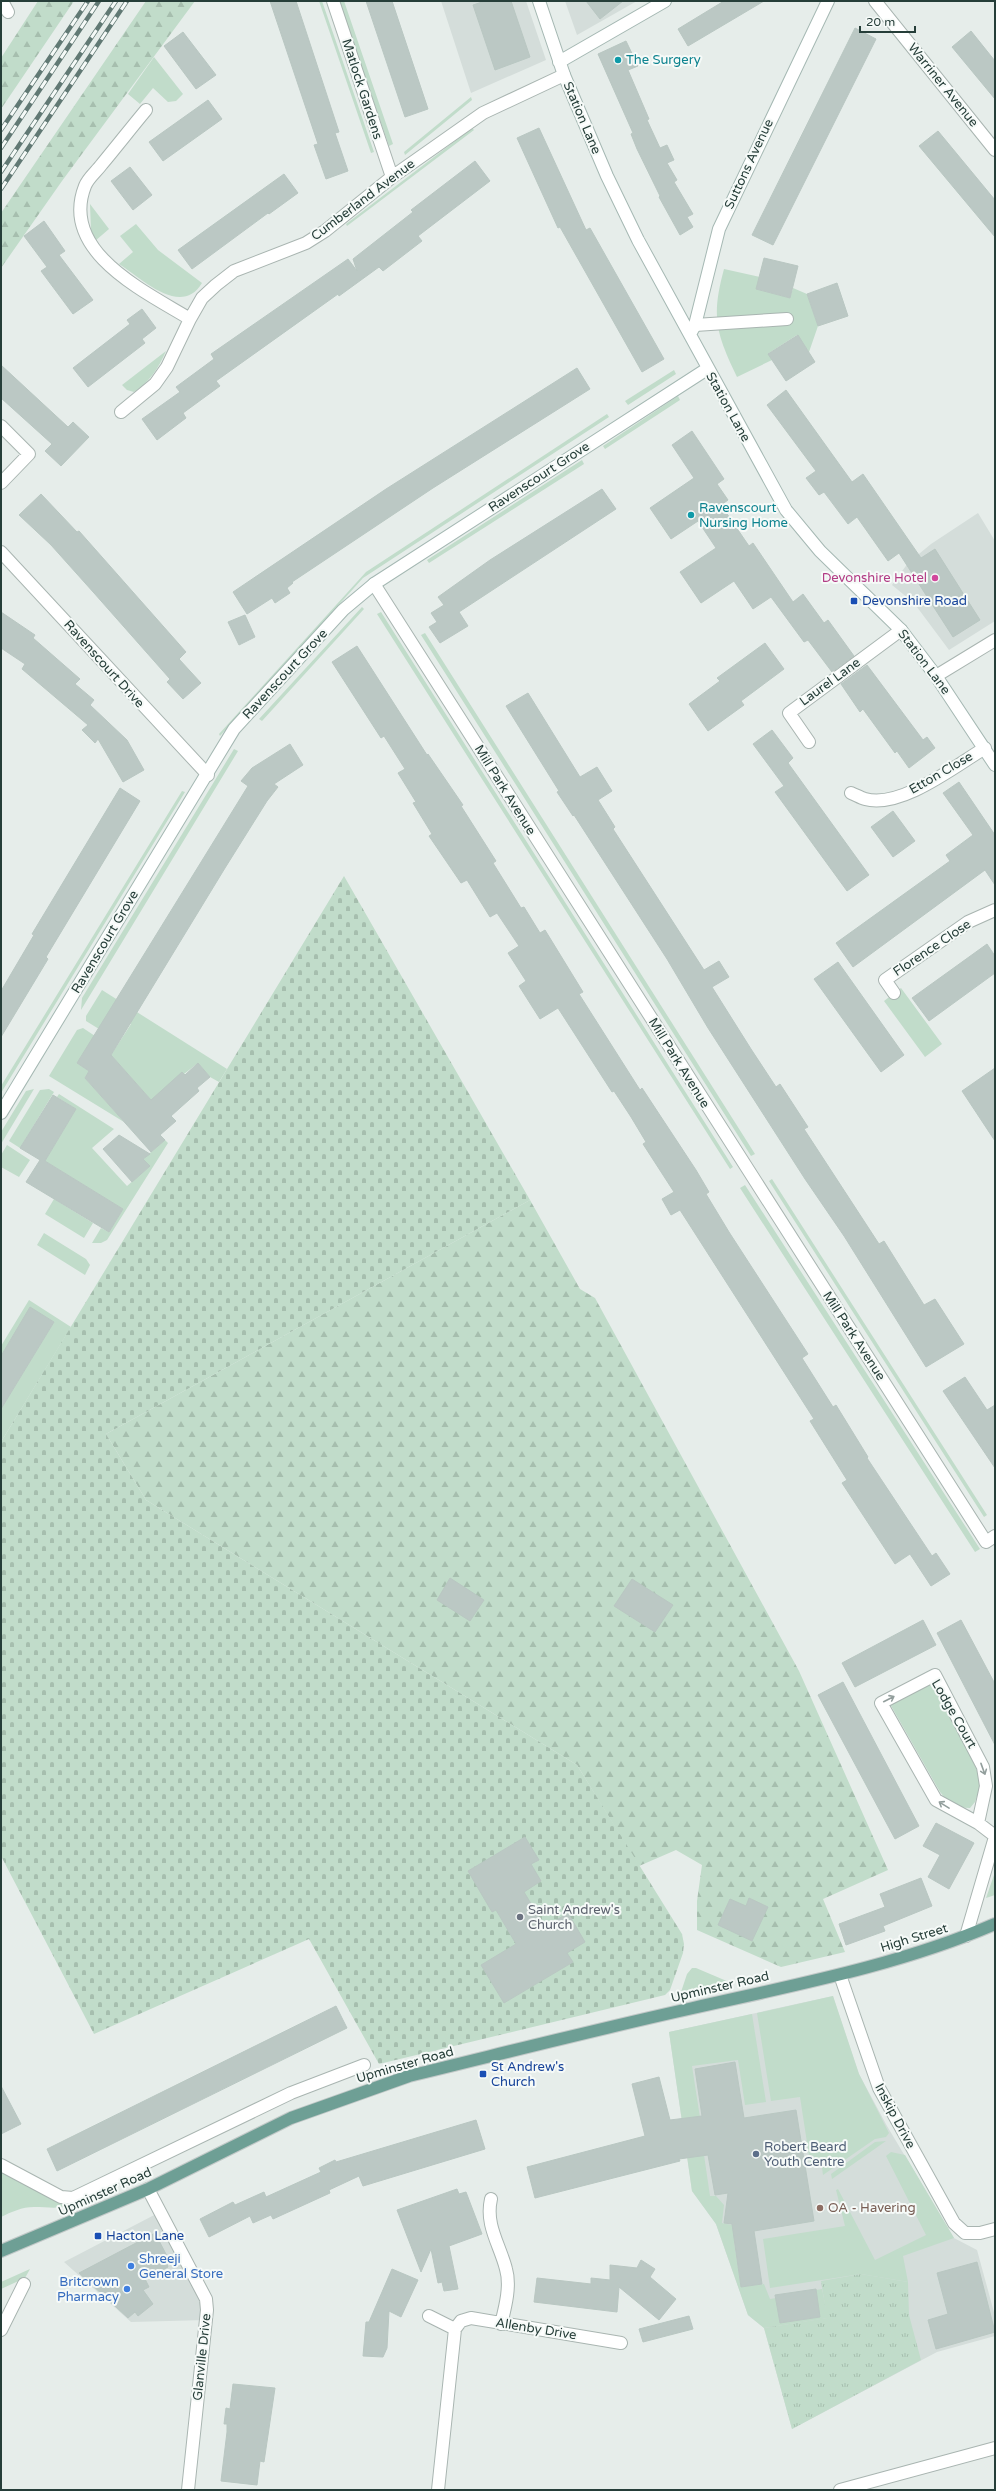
<svg xmlns="http://www.w3.org/2000/svg" width="996" height="2491" viewBox="0 0 996 2491" font-family="'Varela Round',sans-serif">
  <style>
    .built { fill: #d4ddda }
    .grass { fill: #c1dcca }
    .forest { fill: url(#forest-firs) }
    .cemetery { fill: url(#cemetery-stones) }
    .park { fill: url(#park-tufts) }
    .building { fill: #bbc8c4; stroke: #b9c7c2 }
    .lines { fill: none; stroke-linecap: round; stroke-linejoin: round }
    .street-casing { stroke: #a9b5b1; stroke-width: 14 }
    .secondary-casing { stroke: #a5b8b3; stroke-width: 14 }
    .primary-casing { stroke: #c2c9c8; stroke-width: 14 }
    .street { stroke: #fff; stroke-width: 12 }
    .secondary { stroke: #fff; stroke-width: 12 }
    .primary { stroke: #6e9f95; stroke-width: 12 }
    .rail-casing { stroke: #617974; stroke-width: 4.5 }
    .rail { stroke: #f6faf8; stroke-width: 3; stroke-dasharray: 9; stroke-linecap: butt }
    .oneway { stroke: #929e9c }
    .culture-dot { fill: #0f9aa8; stroke: #f6faf8; stroke-width: 1.5 }
    .hotel-dot { fill: #d1479c; stroke: #f6faf8; stroke-width: 1.5 }
    .transit-dot { fill: #1a4fb4; stroke: #f6faf8; stroke-width: 1.5 }
    .worship-dot { fill: #6b7280; stroke: #f6faf8; stroke-width: 1.5 }
    .service-dot { fill: #5c6f8a; stroke: #f6faf8; stroke-width: 1.5 }
    .education-dot { fill: #8d6e63; stroke: #f6faf8; stroke-width: 1.5 }
    .shop-dot { fill: #3f7fe0; stroke: #f6faf8; stroke-width: 1.5 }
    .labels { text-anchor: middle; dominant-baseline: central; stroke-width: 4; stroke-linejoin: round; paint-order: stroke }
    .culture-label { font-size: 13px; fill: #0d838f; stroke: #f6faf8; text-anchor: start }
    .street-label { font-size: 13px; fill: #263e39; stroke: #f6faf8 }
    .hotel-label { font-size: 13px; fill: #b23c85; stroke: #f6faf8; text-anchor: end }
    .transit-label { font-size: 13px; fill: #164399; stroke: #f6faf8; text-anchor: start }
    .worship-label { font-size: 13px; fill: #5b616d; stroke: #f6faf8; text-anchor: start }
    .service-label { font-size: 13px; fill: #4e5e75; stroke: #f6faf8; text-anchor: start }
    .education-label { font-size: 13px; fill: #785e54; stroke: #f6faf8; text-anchor: start }
    .shop-label { font-size: 13px; fill: #366cbe; stroke: #f6faf8; text-anchor: start }
  </style>
  <defs>
    <pattern id="forest-firs" width="22" height="20" patternUnits="userSpaceOnUse"><rect width="22" height="20" fill="#c1dcca"/><path d="M5 1l3.5 6h-7zM16 11l3.5 6h-7z" fill="#a6beae"/></pattern>
    <pattern id="cemetery-stones" width="16" height="16" patternUnits="userSpaceOnUse"><rect width="16" height="16" fill="#c1dcca"/><path d="M2 7V4a2 2 0 0 1 4 0v3zM10 15v-3a2 2 0 0 1 4 0v3z" fill="#a6beae"/></pattern>
    <pattern id="park-tufts" width="24" height="20" patternUnits="userSpaceOnUse"><rect width="24" height="20" fill="#c1dcca"/><path d="M3 7l-1-3M5 7V3M7 7l1-3M15 17l-1-3M17 17v-4M19 17l1-3" fill="none" stroke="#a6beae"/></pattern>
  </defs>
  <rect width="100%" height="100%" fill="#e6edea"/>
  <path class="built" d="M441,1H526L546,60L471,93Z
    M565,1H637L577,35Z
    M978,513L995,541V621L949,650L914,603L892,585L908,563L931,544Z
    M833,1996L859,2074L887,2126L954,2238L977,2250L995,2316V2336L937,2352L792,2429L764,2328L748,2315L716,2224L692,2191L669,2032Z
    M160,2212L206,2299V2320L131,2322L64,2262Z"/>
  <path class="grass" d="M319,1H322L374,152L371,153Z
    M339,1H344L393,144L389,146Z
    M154,57L183,94L176,101L168,102L153,88L140,104L128,94Z
    M471,97L472,100L405,155L404,152Z
    M472,128L474,130L347,226L346,224Z
    M90,204L109,229L95,241L91,231Z
    M136,224L158,250L202,283C181,318 141,278 119,264L133,252L120,236Z
    M724,269L760,277L757,289L790,298L793,288L807,294L818,326L809,352L797,335L769,353L772,360L737,377C716,333 711,317 724,269Z
    M166,351C159,367 149,383 134,392L127,390L122,385Z
    M674,370L676,374L628,405L625,401Z
    M678,396L680,400L605,449L603,446Z
    M607,414L609,417L363,578L220,736L219,734L366,572Z
    M582,460L584,464L429,563L427,560Z
    M362,607L364,609L262,721L259,719Z
    M381,612L733,1167L730,1169L377,614Z
    M425,633L755,1154L751,1156L421,635Z
    M234,749L238,751L81,1010L82,998Z
    M182,791L185,792L1,1093V1086Z
    M901,988L942,1044L925,1057L884,1001Z
    M102,990L227,1069L219,1082L210,1077L198,1063L151,1100L111,1055L131,1024L111,1011L99,1029L86,1021V1016Z
    M83,1028L95,1036L77,1063L89,1071L85,1078L124,1122L49,1076L77,1030Z
    M34,1089L1,1144V1132L26,1091Z
    M49,1089L54,1092L20,1148L9,1141L40,1090Z
    M59,1094L114,1129L92,1148L127,1186L150,1166L143,1159L165,1140L168,1143L107,1240L101,1243H92L101,1228L109,1232L123,1209L45,1161L76,1109L57,1097Z
    M7,1145L30,1160L19,1177L1,1167V1155Z
    M772,1179L987,1515L984,1517L769,1181Z
    M745,1185L980,1549L975,1552L740,1188Z
    M54,1199L93,1223L84,1238L45,1214Z
    M44,1233L86,1259L90,1265L85,1275L37,1245Z
    M29,1300L71,1327L1,1442V1409L54,1322L30,1308L1,1356V1346Z
    M932,1682L978,1769L980,1787L975,1802L970,1808C958,1808 947,1801 940,1792L890,1704Z
    M995,1872V1895L986,1898Z
    M692,1968H696L729,1982L681,1992L687,1974Z
    M833,1996L859,2074L889,2133L886,2137L875,2139L823,2175L821,2160L810,2162L800,2097L771,2101L757,2013Z
    M752,2014L766,2102L745,2105L738,2060L692,2066L701,2124L683,2128L669,2032Z
    M886,2141L832,2179L831,2174L875,2142Z
    M686,2149L704,2155L710,2196H716L724,2205L722,2223L737,2226L739,2241L734,2242L741,2287L764,2284L770,2299L776,2298L780,2323L820,2317L816,2290L822,2289L828,2318L764,2328L748,2315L716,2224L692,2191Z
    M891,2152L905,2155L954,2238L903,2256L908,2282L861,2274L770,2288L763,2239L845,2226L836,2190L838,2189L875,2260L926,2235L886,2156Z
    M1,2172L59,2202L77,2203C61,2210 50,2207 34,2207C22,2207 11,2212 1,2217Z
    M30,2269L25,2278L1,2289V2282Z"/>
  <path class="forest" d="M38,1H74L1,109V58Z
    M146,1H195L62,181L1,268V213Z
    M530,1200L580,1289L595,1298L799,1671L888,1870L823,1899L845,1952L781,1967L697,1930V1901L702,1865L676,1850L639,1866L577,1765L146,1500L106,1434Z"/>
  <path class="cemetery" d="M344,876L530,1200L106,1434L146,1500L577,1765L682,1934L684,1944L683,1953L670,1990L665,1995L379,2064L309,1939L94,2034L1,1856V1442Z"/>
  <path class="park" d="M861,2274L908,2282L909,2315L921,2360L792,2429L764,2328L827,2318L821,2281Z"/>
  <path class="building" d="M270,1H296L339,132L335,133L348,171L326,179L314,145L318,144Z
    M366,1H392L428,109L405,117Z
    M485,1H511L530,57L495,70L473,5Z
    M586,1H623L600,19Z
    M724,1H764L688,46L678,29Z
    M855,28L876,39L773,245L752,235Z
    M971,31L995,61V99L952,47Z
    M183,32L216,75L196,89L164,46Z
    M626,41L638,66L628,70L649,119L647,120L660,148L667,145L674,160L667,163L677,180L674,182L693,214L687,217L693,227L680,235L659,197L660,196L637,149L631,134L633,133L598,54Z
    M208,100L222,119L163,161L149,142Z
    M539,128L586,230L590,228L664,359L642,372L560,227L558,228L517,138Z
    M938,131L995,200V237L919,146Z
    M475,161L490,181L418,236L422,241L383,271L379,267L339,296L338,294L216,381L220,386L183,413L186,418L157,440L142,419L180,392L176,387L214,359L211,354L348,259L357,271L353,259L413,212L411,210Z
    M130,167L152,195L133,210L111,181Z
    M284,174L298,193L269,214L268,213L192,269L178,250Z
    M44,221L65,251L59,255L93,300L73,314L41,271L47,267L24,236Z
    M764,258L798,266L790,298L756,289Z
    M837,283L848,316L818,326L807,294Z
    M142,309L156,328L142,339L145,343L88,387L73,368L130,324L127,320Z
    M798,335L815,362L786,381L768,354Z
    M1,365L68,427L73,422L89,437L61,466L45,451L52,444L1,398Z
    M577,368L590,389L433,488L292,582L293,583L287,588L290,593L275,603L272,598L247,614L233,592L386,489Z
    M786,390L852,482L863,474L921,558L935,549L980,620L953,637L899,553L888,561L857,517L848,524L824,492L819,495L806,478L816,471L767,405Z
    M692,431L724,479L717,484L728,500L721,505L749,546L753,543L793,602L803,594L824,623L828,620L854,656L832,672L808,640L804,642L771,597L753,609L734,581L701,603L680,572L716,548L698,521L671,539L650,508L694,478L672,445Z
    M602,489L616,509L459,612L468,626L440,643L429,627L437,622L431,613L444,605L438,597L490,560Z
    M41,494L77,532L79,531L186,652L179,659L201,683L183,699L167,682L170,679L94,593L51,545L19,515Z
    M1,612L35,635L33,638L80,679L75,684L94,700L90,705L127,740L144,770L123,782L98,739L95,743L82,730L88,725L22,669L25,664L1,648Z
    M245,615L255,637L239,645L228,622Z
    M765,643L784,669L741,701L744,705L708,731L689,704L720,681L717,678Z
    M357,646L427,755L428,754L463,805L461,806L496,861L493,863L521,908L524,907L540,933L545,930L583,992L579,994L640,1090L642,1088L696,1170L709,1192L706,1194L729,1232L808,1354L802,1358L833,1407L836,1405L868,1457L867,1458L932,1556L936,1553L950,1574L931,1586L910,1554L895,1564L842,1483L847,1480L810,1421L814,1419L680,1210L671,1215L662,1199L674,1192L643,1144L646,1142L631,1117L614,1091L612,1092L558,1008L540,1019L519,986L526,981L508,953L519,946L497,913L490,917L467,880L461,883L429,836L432,834L413,803L416,802L398,773L405,769L384,736L381,738L332,662Z
    M867,665L923,740L927,737L935,748L909,768L897,751L895,753L863,709L860,712L841,684Z
    M528,693L580,777L597,767L612,791L598,800L615,827L613,829L704,970L719,961L729,977L712,987L751,1049L776,1087L780,1084L808,1127L804,1129L879,1244L884,1241L924,1305L935,1299L964,1344L926,1367L844,1236L805,1179L708,1028L667,959L574,815L573,816L557,792L559,791L506,706Z
    M772,730L793,758L788,763L869,875L847,891L775,792L784,786L753,744Z
    M290,744L303,765L274,784L278,787L267,801L225,868L111,1055L151,1100L182,1072L185,1075L198,1063L210,1077L197,1088L199,1091L171,1116L176,1121L160,1135L165,1140L151,1152L85,1078L89,1071L77,1063L248,786L241,781L252,768Z
    M959,782L995,835V885L985,870L853,967L836,943L950,861L946,855L973,835L943,793Z
    M120,788L140,801L46,957L48,959L1,1037V991L34,935L32,934Z
    M893,811L915,841L893,857L871,827Z
    M987,944L995,956V973L929,1021L912,998Z
    M838,962L904,1055L881,1072L814,979Z
    M995,1068V1141L962,1091Z
    M53,1095L76,1109L45,1161L123,1209L109,1232L26,1182L40,1160L20,1148Z
    M119,1135L150,1154L143,1159L150,1166L132,1182L103,1149Z
    M30,1307L54,1322L1,1409V1356Z
    M965,1377L987,1410L995,1405V1468L943,1391Z
    M450,1578L484,1600L470,1621L437,1600Z
    M632,1579L673,1605L655,1632L614,1606Z
    M923,1620L936,1645L855,1687L842,1663Z
    M961,1620L995,1684V1745L937,1633Z
    M843,1682L919,1826L895,1839L818,1695Z
    M936,1823L974,1843L949,1889L928,1877L940,1855L923,1846Z
    M525,1837L539,1860L531,1864L541,1881L524,1892L545,1927L568,1913L585,1942L567,1953L573,1962L504,2003L481,1965L516,1944L496,1910L492,1912L468,1871Z
    M921,1878L932,1906L883,1926L885,1931L846,1945L839,1924L885,1907L880,1894Z
    M749,1898L768,1907L752,1941L718,1925L730,1899L746,1906Z
    M336,2006L347,2028L57,2171L47,2149Z
    M735,2062L744,2118L796,2110L814,2221L754,2231L762,2284L741,2287L732,2224L724,2223L728,2193L715,2195L708,2155L679,2159L680,2161L535,2198L527,2167L645,2136L632,2084L659,2077L670,2120L702,2116L695,2069Z
    M1,2086L21,2124L1,2134Z
    M476,2120L485,2149L363,2186L359,2176L329,2190L330,2193L273,2219L271,2215L253,2223L250,2216L209,2237L200,2219L233,2202L235,2205L264,2192L266,2197L321,2172L319,2168L335,2160L336,2162Z
    M457,2189L459,2194L466,2192L482,2234L449,2246L458,2289L444,2291L442,2282L438,2283L431,2249L421,2272L397,2210Z
    M155,2233L168,2258L165,2260L168,2267L145,2279L149,2287L143,2290L153,2304L138,2316L135,2312L128,2318L79,2273Z
    M641,2260L655,2269L650,2277L676,2299L659,2320L619,2287L617,2312L534,2302L537,2278L591,2284V2278L610,2280V2265L637,2268Z
    M977,2262L995,2332L936,2349L928,2320L948,2314L937,2273Z
    M392,2269L418,2280L401,2317L389,2311L387,2348L383,2357L363,2356L366,2322H369Z
    M816,2289L820,2317L780,2323L775,2295Z
    M689,2316L693,2329L643,2342L639,2329Z
    M233,2384L275,2388L264,2462L260,2461L257,2485L221,2481L227,2432V2424H224L226,2408L230,2409Z"/>
  <g class="lines">
    <g class="street-casing">
      <path id="street" d="M2,1L8,12
        M333,1L392,177
        M875,1L995,150
        M146,110C131,128 117,146 102,164C97,171 88,178 85,186C59,252 146,292 190,319
        M695,325L787,319
        M121,412L155,384L167,367L190,319L202,298L216,285L234,271L306,243L325,231L392,177L483,113L564,75
        M1,426L29,454L1,483
        M1,552L208,775
        M374,584L986,1542L995,1536
        M936,676L995,640
        M809,742L789,713L901,630
        M851,793C856,795 861,798 865,799C901,809 955,766 985,748
        M894,993L885,980L968,922L995,910
        M978,1823L986,1786L983,1767L935,1675L881,1703L936,1800L978,1823L995,1836
        M966,1936L995,1837
        M840,1975L879,2088L954,2223L965,2233H980L995,2229
        M1,2165L61,2197L73,2198L291,2093L364,2065
        M148,2189L206,2299L207,2310L188,2490
        M491,2199C485,2225 500,2245 506,2269C511,2286 505,2308 501,2324
        M429,2316L455,2329L461,2321L471,2318L621,2343
        M1,2330L24,2284
        M438,2490L455,2329
        M840,2490L995,2448"/>
    </g>
    <g class="secondary-casing">
      <path id="secondary" d="M539,1L564,75L607,176L638,240L786,510L820,551L901,630L936,676L995,765
        M559,62L665,1
        M690,334L695,325L719,229L828,1
        M1,1113L234,729L343,610L374,584L707,369"/>
    </g>
    <g class="primary-casing">
      <path id="primary" d="M1,2251L148,2189L291,2118L409,2076C504,2053 598,2029 693,2008C795,1985 900,1965 995,1924"/>
    </g>
    <use href="#street" class="street"/>
    <use href="#secondary" class="secondary"/>
    <use href="#primary" class="primary"/>
    <g class="rail-casing">
      <path id="rail" d="M1,130L88,1
        M1,148L99,1
        M1,172L116,1
        M1,189L127,1"/>
    </g>
    <use href="#rail" class="rail"/>
  </g>
  <defs><path id="oneway-shaft" d="M-6 0H5M1.5-3L5.5 0L1.5 3" fill="none" stroke-width="1.6" stroke-linecap="round" stroke-linejoin="round"/></defs>
  <g class="oneway">
    <use href="#oneway-shaft" transform="translate(889 1699) rotate(-27)"/>
    <use href="#oneway-shaft" transform="translate(983 1769) rotate(70)"/>
    <use href="#oneway-shaft" transform="translate(944 1805) rotate(-148)"/>
  </g>
  <g class="culture-dot">
    <circle cx="618" cy="60" r="4"/>
    <circle cx="691" cy="515" r="4"/>
  </g>
  <circle class="hotel-dot" cx="935" cy="578" r="4"/>
  <g class="transit-dot">
    <rect x="850" y="597" width="8" height="8" rx="2"/>
    <rect x="479" y="2070" width="8" height="8" rx="2"/>
    <rect x="94" y="2232" width="8" height="8" rx="2"/>
  </g>
  <circle class="worship-dot" cx="520" cy="1917" r="4"/>
  <circle class="service-dot" cx="756" cy="2154" r="4"/>
  <circle class="education-dot" cx="820" cy="2208" r="4"/>
  <g class="shop-dot">
    <circle cx="131" cy="2266" r="4"/>
    <circle cx="127" cy="2289" r="4"/>
  </g>
  <g class="labels">
    <g class="culture-label">
      <text x="626" y="60">The Surgery</text>
      <text x="699" y="508">Ravenscourt<tspan x="699" dy="15">Nursing Home</tspan></text>
    </g>
    <g class="street-label">
      <text transform="translate(943 85) rotate(51)">Warriner Avenue</text>
      <text transform="translate(362 89) rotate(72)">Matlock Gardens</text>
      <text transform="translate(582 118) rotate(67)">Station Lane</text>
      <text transform="translate(749 164) rotate(-65)">Suttons Avenue</text>
      <text transform="translate(363 200) rotate(-37)">Cumberland Avenue</text>
      <text transform="translate(728 407) rotate(61)">Station Lane</text>
      <text transform="translate(539 477) rotate(-33)">Ravenscourt Grove</text>
      <text transform="translate(924 662) rotate(53)">Station Lane</text>
      <text transform="translate(104 664) rotate(48)">Ravenscourt Drive</text>
      <text transform="translate(285 674) rotate(-47)">Ravenscourt Grove</text>
      <text transform="translate(830 682) rotate(-36)">Laurel Lane</text>
      <text transform="translate(941 773) rotate(-30)">Etton Close</text>
      <text transform="translate(505 790) rotate(58)">Mill Park Avenue</text>
      <text transform="translate(105 942) rotate(-59)">Ravenscourt Grove</text>
      <text transform="translate(932 948) rotate(-34)">Florence Close</text>
      <text transform="translate(679 1063) rotate(58)">Mill Park Avenue</text>
      <text transform="translate(854 1336) rotate(57)">Mill Park Avenue</text>
      <text transform="translate(954 1714) rotate(60)">Lodge Court</text>
      <text transform="translate(914 1938) rotate(-17)">High Street</text>
      <text transform="translate(720 1987) rotate(-13)">Upminster Road</text>
      <text transform="translate(405 2065) rotate(-16)">Upminster Road</text>
      <text transform="translate(895 2116) rotate(62)">Inskip Drive</text>
      <text transform="translate(105 2192) rotate(-24)">Upminster Road</text>
      <text transform="translate(536 2329) rotate(9)">Allenby Drive</text>
      <text transform="translate(202 2357) rotate(-84)">Glanville Drive</text>
    </g>
    <g class="hotel-label">
      <text x="927" y="578">Devonshire Hotel</text>
    </g>
    <g class="transit-label">
      <text x="862" y="601">Devonshire Road</text>
      <text x="491" y="2067">St Andrew's<tspan x="491" dy="15">Church</tspan></text>
      <text x="106" y="2236">Hacton Lane</text>
    </g>
    <g class="worship-label">
      <text x="528" y="1910">Saint Andrew's<tspan x="528" dy="15">Church</tspan></text>
    </g>
    <g class="service-label">
      <text x="764" y="2147">Robert Beard<tspan x="764" dy="15">Youth Centre</tspan></text>
    </g>
    <g class="education-label">
      <text x="828" y="2208">OA - Havering</text>
    </g>
    <g class="shop-label">
      <text x="139" y="2259">Shreeji<tspan x="139" dy="15">General Store</tspan></text>
      <text x="119" y="2282" text-anchor="end">Britcrown<tspan x="119" dy="15">Pharmacy</tspan></text>
    </g>
  </g>
  <rect width="996" height="2491" fill="none" stroke="#263e39" stroke-width="4"/>
  <path d="M860 26v6h55v-6" fill="none" stroke="#263e39" stroke-width="2"/>
  <text x="866" y="26" font-size="12" fill="#263e39" stroke="#f6faf8" stroke-width="3" paint-order="stroke">20 m</text>
</svg>
